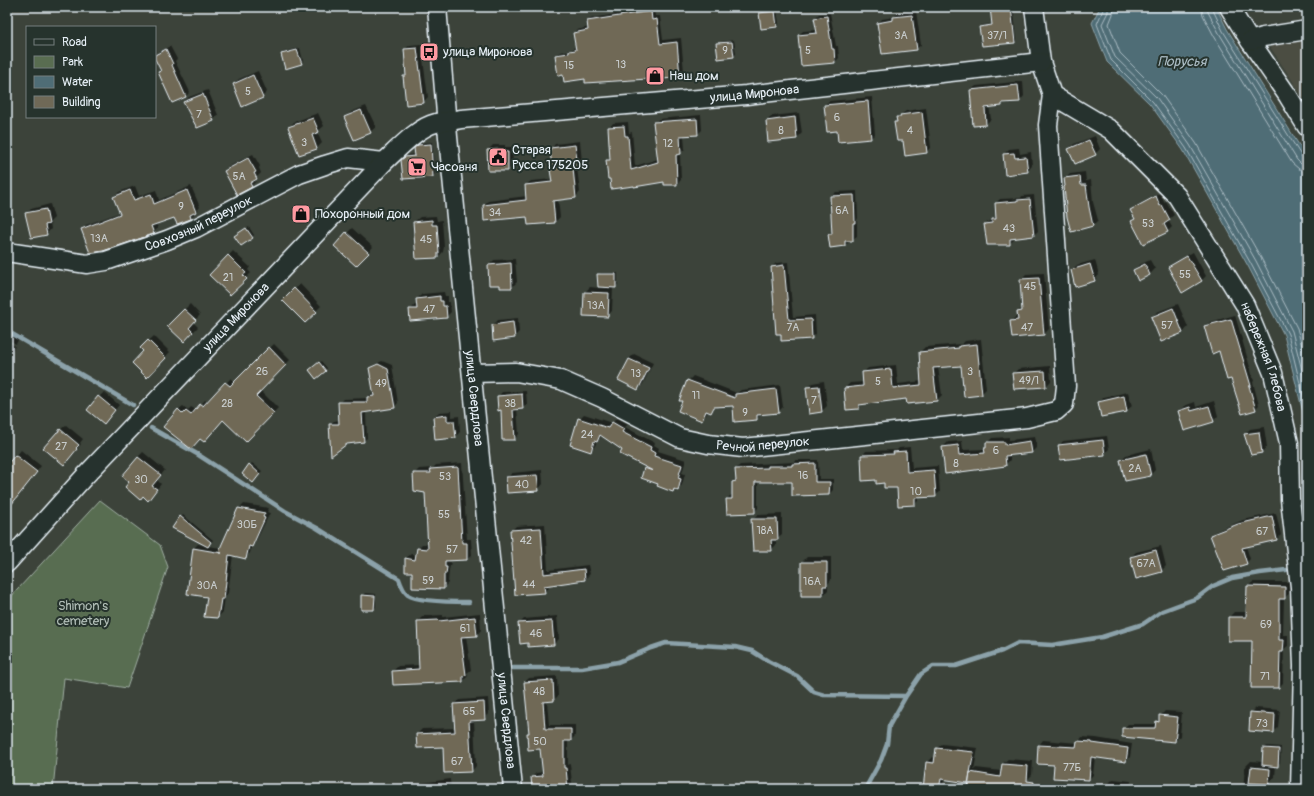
<svg xmlns="http://www.w3.org/2000/svg" width="1314" height="796" viewBox="0 0 1314 796" font-family="Pangolin,sans-serif">
  <style>
    .built { fill: #4b4e43 }
    .green { fill: #596d51; stroke: #a0afa4 }
    .water { fill: #4f6d76; stroke: #8ca2aa }
    .shadow { fill: #0007; fill-rule: evenodd }
    .lines { fill: none; stroke-linecap: round; stroke-linejoin: round }
    .shore { stroke: #abbcc4; stroke-width: 1 }
    .stream { stroke: #8ca2aa; stroke-width: 4.5 }
    .building { fill: #6f6957; stroke: #e8f1f8 }
    .minor-casing { stroke: #e8f1f8; stroke-width: 21 }
    .minor { stroke: #26332d; stroke-width: 18 }
    .labels { text-anchor: middle; dominant-baseline: central; stroke-width: 4; stroke-linejoin: round; paint-order: stroke }
    .number-label { font-size: 11px; fill: #cacfd0 }
    .poi-label { font-size: 13px; fill: #e8f1f8; stroke: #26332d; text-anchor: start }
    .street-label { font-size: 13px; fill: #e8f1f8; stroke: #26332d }
    .park-label { font-size: 13px; fill: #afbcb5; stroke: #26332d }
    .water-label { font-size: 14px; font-style: italic; fill: #abbcc4; stroke: #26332d }
  </style>
  <rect width="100%" height="100%" fill="#3c433a"/>
  <filter id="ink" filterUnits="userSpaceOnUse"><feTurbulence type="fractalNoise" baseFrequency=".025" numOctaves="2"/><feDisplacementMap in="SourceGraphic" scale="8" xChannelSelector="R" yChannelSelector="G"/><feConvolveMatrix kernelMatrix="1 2 1 2 8 2 1 2 1" color-interpolation-filters="sRGB"/></filter>
  <g filter="url(#ink)">
    <path class="built" d="M1307,39V103L1269,45Z"/>
    <path class="green" d="M100,500L160,545L168,567L127,688L64,678L53,789H7V601Z"/>
    <path class="water" d="M1098,7H1216L1227,29L1307,158V429L1284,335L1248,266L1183,150L1150,104L1107,62L1092,23L1099,9Z"/>
    <path class="shadow" d="M991,7H1013L1017,39L1015,42L982,45L980,27L983,25L993,24Z
      M654,8L655,16H660L663,40L681,38L684,72L680,76L649,80V77H586L564,74L556,56L560,52L571,50L576,47L574,33L577,30L589,27L588,21L592,18Z
      M777,9L779,24L777,26L760,13L762,11Z
      M916,11L921,45L916,49L878,24L882,19L894,17L898,13Z
      M830,13L836,46H838L839,58L835,62L802,65L799,35L803,31L817,30L815,18L819,14Z
      M734,40L736,54L733,56L717,44L720,42Z
      M421,44L428,97L423,102L404,77L407,73L405,49L410,45Z
      M170,46L177,59L175,61L190,92L186,96L173,102L159,72L161,70L155,57L159,52Z
      M300,48L303,61L301,63L282,55L284,52Z
      M258,71L267,92L262,97L234,84L239,79Z
      M1023,81L1024,96L1020,101L1004,102L1001,105L989,106L991,119L986,124L974,125L971,90L976,86Z
      M208,90L218,115L213,120L184,102L189,97Z
      M872,97L875,134L871,138L825,105L829,101Z
      M366,106L376,127L370,132L346,117L351,112Z
      M926,108L931,147L926,152L903,140L895,123L898,120L897,118L906,111Z
      M318,113L324,126L317,132L322,143L317,148L289,127L294,122Z
      M799,113L802,133L797,138L767,121L772,116Z
      M701,115L702,130L698,134L684,135L685,149L680,153L681,180L677,184L665,181L634,185L610,177L607,161L611,156L609,128L613,123L628,122L629,133L632,132L635,166L658,159L654,123L659,119Z
      M1095,136L1100,149L1095,154L1069,149L1074,144Z
      M580,141L582,162L577,167L580,192L576,197L558,199L560,217L555,222L529,224L528,216L484,205L488,201L527,196L526,185L531,181L552,179L551,171L553,169L551,149L555,144Z
      M432,142L435,174L433,176L402,161L408,155L415,154V149L421,143Z
      M493,145H505V147H512L513,165L508,170H489L488,150Z
      M1019,148L1020,154L1031,152L1032,166L1027,171L1004,154L1009,149Z
      M253,154L260,166L259,168L261,173L255,179L256,181L251,186L225,171L230,166Z
      M1085,172L1086,181L1091,180L1093,202L1098,220L1093,225L1071,230L1065,179L1070,174Z
      M135,186L139,196L156,190L159,200L191,186L200,207L191,218L178,223L175,217L156,223L158,228L153,233L82,229L86,225L121,212L114,197L119,192ZM150,221L154,231H152Z
      M857,191L858,218L857,220V236L845,245L831,247L830,234L832,231L831,196L836,192Z
      M1160,193L1164,202L1166,201L1174,215L1168,220L1172,227L1168,231L1143,243L1132,221L1135,218L1131,210L1136,206Z
      M1034,195L1038,231L1034,235L1014,238V240L1009,244L985,224L997,216L996,203L1000,199L1021,198L1022,196Z
      M50,204L54,218L50,222L51,229L46,234L26,214L31,209Z
      M436,216L437,221L442,220L444,247L443,252L438,257L414,222L420,217Z
      M249,227L254,235L252,238L238,234Z
      M352,228L373,247L356,265L335,246Z
      M233,251L250,267L248,270L251,273L230,294L210,275Z
      M1193,252L1206,276L1201,281L1169,268L1174,263Z
      M515,259L517,282L512,287H501V283L489,265L494,260Z
      M1095,260L1099,275L1094,281L1072,270L1077,265Z
      M1150,260L1155,269L1150,274L1138,280L1134,270L1139,265Z
      M788,262L793,317L815,315L816,334L811,338L782,340L772,267L776,263Z
      M601,273H618V284L616,287H613L612,311L607,316L585,292L590,287L599,288L598,275Z
      M1044,273L1049,329L1044,334L1011,322L1016,316H1019L1018,312L1023,307L1021,279L1026,274Z
      M300,284L321,306L305,322L284,300Z
      M444,292L445,296H448V302H450L451,312L446,317L410,310L415,305L417,304V299L422,294Z
      M190,304L200,315L193,322L198,327L184,341L168,326Z
      M1178,304L1188,327L1183,333L1152,317L1157,312Z
      M1235,315L1254,381L1253,382L1259,405L1255,409L1206,327L1210,322Z
      M518,318L519,332L514,337L494,340L493,325L498,320Z
      M7,331L19,338L16,344L7,339Z
      M154,336L170,352L147,376L144,351L141,348Z
      M981,339L986,389L981,394L962,365L938,367L942,395L937,400L907,398L863,403L859,408L845,388L850,383L864,382L863,373L868,368L896,365L898,384L922,381L920,352L925,347L962,344L965,341Z
      M7,341L15,346L7,358Z
      M274,344L290,360L260,390L278,408L246,441L223,419L209,436L178,410L183,406L188,410L191,407L196,410L205,400L208,402L231,378L235,382Z
      M634,354L653,363L643,384L638,389L620,380L629,359Z
      M321,361L327,368L325,371L312,368Z
      M382,361L392,365L398,403L394,407L366,412L367,438L364,441L330,424L334,421L339,420V403L343,399L368,398L371,394L374,393L370,369L374,365Z
      M1050,366L1051,381L1046,386L1013,374L1018,369Z
      M693,376L737,393L741,390L780,385L783,407L778,412L761,414L757,419L734,405L716,406L711,412L708,411L706,415L702,419L683,401L688,381Z
      M824,381L827,406L822,411L810,413L807,388L812,383Z
      M526,391L527,404L523,408H517L519,434L515,439L502,409L498,397L502,392Z
      M104,392L119,405L109,417L99,397Z
      M1128,392L1132,406L1126,411L1099,403L1104,397Z
      M1214,401L1218,416L1213,421L1179,411L1184,406L1195,402L1196,407Z
      M452,411V417L459,416L460,432L455,437L434,417L439,412Z
      M584,414L612,423L617,418L628,424L625,427L655,443L654,445L659,448L658,451L686,460L682,473L685,474L682,485L677,490L675,489L673,490L659,483L645,469L647,467L623,449L602,436L597,441L595,446L591,450L579,419Z
      M66,425L83,439L80,443L81,444L69,459L57,432Z
      M1264,427L1267,447L1262,452L1251,454L1245,434L1250,429Z
      M1107,436L1109,449L1104,454L1059,446L1063,441Z
      M1009,437V440L1035,437L1037,447L1032,452L1010,455V460L1005,465L946,473L943,447L948,442L962,441L963,450L985,449L987,446V443L992,438Z
      M910,447L912,468L938,466L940,492L935,496L919,497V500L915,504L898,487L877,479L862,456L866,451L897,450L899,448Z
      M1151,449L1155,470L1150,475L1121,460L1126,455Z
      M21,450L41,466L7,510V467Z
      M143,452L165,470L157,480L161,484L153,494L130,482L138,457Z
      M796,460H818L819,479H833V490L829,494L793,481H758V508L754,512L727,499L731,495H733V482L737,478L736,469L740,465L794,462Z
      M252,463L262,471L255,479L250,465Z
      M462,463L467,539H471L472,555L467,559L449,560V562H451L449,570L448,583L443,588L414,571L406,558L411,554L417,555L418,548L422,544H429L426,492L414,474L419,469L433,468L436,465Z
      M542,470L543,484L538,490L507,478L512,473Z
      M244,504L269,508L267,512L270,513L256,541L252,545L250,553L245,558L233,555L228,593L225,597L223,612L218,617L208,596L193,549L198,544L205,545L181,517L183,515L213,540L208,546L221,548L239,509Z
      M1276,513L1281,535L1277,539L1246,546L1250,559L1246,563L1211,535L1215,532L1243,520Z
      M782,514V534L776,539V545L771,550L752,520L758,515Z
      M7,517L10,520L7,523Z
      M545,524L548,570L588,565L590,574L585,579L549,584V588L544,592L511,531L516,526Z
      M1161,546L1166,566L1161,571L1131,557L1136,552Z
      M807,557H831V580L828,584V590L823,595L802,562Z
      M1253,582H1290L1289,594L1284,598L1283,635H1288V646L1284,649L1283,683L1279,687L1253,640H1229V617L1234,612H1248V586Z
      M365,593L376,594V607L374,609L362,596Z
      M480,613L481,630L477,635L466,636L471,670L467,673L468,676L463,681L393,671L398,666L420,665L418,621L423,616L443,615V617Z
      M557,616L559,639L554,644L529,642L519,624L524,619Z
      M557,676L558,696L554,700L547,701L549,725H575V736L571,740H568V765L570,764L572,783L567,788L533,789L532,777L536,773L544,772L541,748L528,733L529,732L525,682L529,678Z
      M488,698L489,714L485,719H474L476,766L472,771L443,746L417,734L422,729L456,728L454,704L459,700Z
      M1256,708L1280,710L1278,727L1273,732L1251,713Z
      M1165,711L1182,712L1180,736L1175,741L1123,729L1128,724H1157V722L1160,719V716Z
      M1082,737L1096,738L1132,744L1130,757L1126,761L1095,757L1093,775L1089,779L1055,764L1038,763L1039,745L1043,740L1078,743Z
      M942,744L978,748L974,770L976,768L1002,771V764L1008,759L1033,761L1032,775L1027,780L1024,789H969L971,779L968,782L944,779L943,786L940,789H924L927,762L932,757L936,758L937,748Z
      M1267,746L1281,747L1280,763L1276,765L1275,777L1268,783V789H1243L1245,767L1251,761L1263,762L1264,748Z
      M450,779L451,789H417L422,783Z
      M1113,779L1131,781L1130,789H1107L1108,784Z"/>
    <g class="lines">
      <path class="shore" d="M1103,7V10L1097,24L1111,60L1153,102L1186,148L1251,264L1288,334L1307,412
        M1108,7V12L1102,24L1115,57L1157,98L1190,145L1256,261L1292,331L1307,390
        M1114,7L1113,14L1109,24L1120,53L1162,95L1196,143L1261,258L1297,328L1307,365
        M1201,7L1203,15L1214,36L1292,163L1299,169L1307,171
        M1207,7L1208,12L1219,33L1297,160L1301,164L1307,165
        M1212,7L1213,10L1223,31L1302,157L1307,160"/>
      <path class="stream" d="M7,331L133,405
        M151,428L197,454L285,511L317,528L399,579C401,585 403,591 408,595C418,602 457,602 469,602
        M513,668H582L618,662L651,648L666,643L735,647L752,651L768,661L797,676L814,692L824,695L906,696
        M865,789L881,760L887,744L889,726L906,696L921,674L933,666H956L1002,651L1018,643L1052,645L1102,637L1143,624L1162,611L1197,598L1213,586L1232,578L1260,573L1286,570"/>
    </g>
    <path class="building" d="M990,7H1011L1015,43L982,46L979,27L992,25Z
      M651,11L652,20L657,19L660,44L677,42L680,77L648,81V79L585,83V79L564,82L563,75L558,76L555,55L569,53V51L576,50L573,33L588,30L587,21Z
      M775,11L777,27L761,29L759,13Z
      M912,15L917,50L882,54L877,23L893,20V17Z
      M827,16L832,49H834L835,63L801,66L798,35L817,33L814,18Z
      M732,42L734,57L718,59L716,43Z
      M417,48L424,103L406,105L403,76H406L404,49Z
      M166,49L173,64L172,65L186,97L172,103L158,72L161,71L155,59V55Z
      M297,50L302,64L285,69L281,54Z
      M253,75L263,98L242,107L233,84Z
      M1018,85L1020,102L1002,103V106L985,108L986,125L973,126L970,90Z
      M203,94L214,121L197,128L183,102Z
      M868,101L871,139L838,142L837,131L827,132L824,105Z
      M361,110L371,133L354,140L344,117Z
      M922,112L927,153L905,156L903,141H897L894,122H897L896,117H901L900,115Z
      M795,117L797,139L768,142L766,121Z
      M313,118L319,132L312,135L317,149L299,155L288,127Z
      M697,119L698,135L680,136L681,154L676,155L677,185H664V182L634,187V186L611,189L610,179H608L606,160H610L608,127L624,126L625,136H628L631,170L658,162L653,122Z
      M1089,140L1096,155L1075,164L1068,149Z
      M431,144L433,177L403,179L401,160L405,157L415,156L414,148L418,145Z
      M575,145L578,168H573L576,198L553,201L555,223L528,225L527,217L484,221L483,205L526,200L525,185L552,182L550,170H552L550,148Z
      M500,149V152H508V171H488L487,150Z
      M1014,153L1015,158L1026,157L1028,172L1005,175L1003,154Z
      M248,158L256,172L254,173L257,179L250,183L252,187L237,195L224,171Z
      M1080,176L1081,185H1086L1089,207L1093,226L1071,232L1067,217L1064,187L1065,186L1064,178Z
      M130,190L134,200L151,194L154,204L187,190L196,212L190,215L191,219L177,224L174,218L151,226L154,234L103,251L90,253L81,229L120,214L113,197Z
      M854,195L855,223H853V241H845V246L830,248L828,234H832L830,196Z
      M1156,196L1160,206L1162,205L1170,220L1164,224L1168,232L1143,244L1131,221L1135,219L1130,210Z
      M1030,199L1034,236L1010,239V245H987L984,224L992,223V219H996L995,203L1017,201V200Z
      M46,209L49,224L45,225L47,235L31,238L25,213Z
      M432,220V225H437L439,253H438V258L416,259L413,222Z
      M246,228L253,238L241,246L234,236Z
      M346,232L369,253L356,266L334,246Z
      M228,255L246,273L243,275L247,279L230,295L209,275Z
      M1187,256L1202,281L1182,293L1168,267Z
      M511,263L512,288H500V285H489L488,265Z
      M1090,264L1095,281L1075,287L1071,270Z
      M1145,264L1150,275L1138,281L1133,270Z
      M784,265L789,320L811,319L812,339L781,341V334H776L771,267Z
      M597,274H616V288L598,287Z
      M1039,278L1044,335L1012,338L1010,321L1018,320L1017,312L1022,311L1020,279Z
      M294,288L317,312L305,323L282,300Z
      M584,292L609,293L608,317L583,316Z
      M440,296V301H443V306H446L447,318L410,321L409,309H417L416,299Z
      M1173,308L1183,333L1161,342L1151,317Z
      M184,309L196,320L189,328L193,332L184,342L167,326Z
      M1231,319L1251,386H1249L1256,410L1242,414L1231,379L1227,380L1219,351L1212,354L1204,326Z
      M513,322L515,338L493,341L492,325Z
      M148,340L166,358L147,378L132,363L143,351L140,348Z
      M977,344L982,395L964,397L961,366L933,368L937,401L907,404L906,399L859,405V409L846,410L844,388L863,386L862,372L891,369L893,388L921,385L919,352L959,348V346Z
      M269,347L286,365L256,396L274,413L246,442L223,420L204,442L200,439L191,449L163,427L178,409L183,414L186,411L191,415L200,404L203,406L225,382L230,386Z
      M629,359L649,368L638,390L618,380Z
      M319,362L326,371L316,379L309,370Z
      M378,364L388,369L395,408L362,413L364,442L347,444L331,456L329,424H339L338,402H367V397L374,396L369,368Z
      M1045,371L1046,387L1014,389L1012,373Z
      M687,380L735,398V394L776,389L779,413L757,415V420L734,422L733,406L714,407L711,413L706,411L702,421L678,411L682,401H679Z
      M819,386L822,412L809,414L806,387Z
      M522,394L523,409L513,410L515,440H502L501,410L498,411L497,396Z
      M98,396L115,410L104,424L87,410Z
      M1124,396L1127,412L1101,417L1098,402Z
      M1209,406L1214,422L1184,431L1178,411L1190,407L1191,411Z
      M447,415V421H454L456,438L435,440L433,417Z
      M578,418L608,428L612,422L624,429L622,432L651,447L650,450L655,453L654,456L682,465L678,478L681,479L678,491L674,489L673,492L670,491L657,486L658,484L641,478L644,468L653,471L620,454L622,450L600,435L597,442L594,441L591,452L570,445Z
      M60,429L79,445L76,448L77,449L64,465L43,448L57,432H58Z
      M1259,432L1262,453L1251,455L1244,434Z
      M1103,440L1105,455L1060,460L1058,445Z
      M1030,441L1032,453L1005,456L1006,466L945,474L942,447L958,445L959,455L985,453L984,448H986V442H1005V445Z
      M906,451L907,472L934,470L936,497L915,498V505L898,506L897,488H884V483L876,484V480L862,481L861,455L894,454L893,452Z
      M1146,454L1151,476L1125,481L1120,460Z
      M15,455L37,472L7,510V465Z
      M138,457L161,475L152,486L157,489L148,501L143,496L140,500L125,487L129,482L122,476Z
      M815,463V482H830L829,495L792,496V482H755V513L727,514L726,499H732V482L736,481L735,469L768,468V466H792V464Z
      M249,464L260,474L253,483L242,474Z
      M458,467L462,543H467V560L445,561V567H447L446,574H444V589L412,588V572H405V558L415,560L417,548L428,549L425,493L414,491L413,473H431L430,469Z
      M537,475L539,491L507,493L506,477Z
      M238,508L265,513L263,517L265,518L252,547L249,546L246,559L229,555L224,599H221L218,618L204,617L207,597L187,594L193,548L222,553H219L221,546Z
      M180,516L211,542L208,547L172,528Z
      M1272,516L1277,540L1242,548L1247,564L1224,571L1210,535L1238,524Z
      M751,519H777L778,540H771L772,551H753Z
      M541,528L544,574L584,569L585,580L544,586L545,593L515,595L510,530Z
      M1156,550L1162,572L1136,579L1130,557Z
      M801,562H827V586H823V596H801Z
      M1247,586L1285,587V599H1279V640H1284L1283,652H1280L1279,688H1251L1252,641H1228V617H1246Z
      M361,595L375,596L374,610H361Z
      M475,617L477,636L461,637L466,675L463,676V682L393,685L392,671L419,669L417,621L439,620V621Z
      M552,621L554,645L528,647V643L520,644L518,623Z
      M553,680L554,701L543,702L545,729H571V741H564V768H566L568,789H532L531,777L543,776L540,749L528,750L527,733H529L524,682Z
      M484,702L485,720L469,721L472,772L444,773L443,747L417,748L416,734L455,732L453,704Z
      M1250,712L1275,714L1274,733L1249,731Z
      M1159,715L1178,717L1175,742L1122,737V728H1155L1156,721L1159,722Z
      M1077,741L1092,742V743L1128,748L1126,762L1091,757L1089,780L1053,778L1054,765L1037,764L1038,745L1076,747Z
      M936,748L974,752L968,783L941,779L939,789H923L926,762L934,763Z
      M1263,748L1279,749L1278,767L1262,765Z
      M1002,764L1028,766L1027,781L1034,782L1033,789H968L970,772L1000,777Z
      M1251,767L1270,769L1269,784L1249,783Z"/>
    <g class="lines">
      <g class="minor-casing">
        <g id="minor">
          <path id="s1" d="M437,7L448,137L513,789"/>
          <path id="s2" d="M1034,7L1041,62L1052,95L1111,130L1177,196L1245,305L1273,373L1289,443L1290,499L1300,587L1303,666L1300,789"/>
          <path d="M1229,7L1250,41L1288,96L1307,127"/>
          <path d="M1250,41L1263,37L1307,30"/>
          <path id="s3" d="M7,252L87,264L106,261L167,240L196,228L299,174L325,165L348,158L384,162"/>
          <path id="s4" d="M472,373L516,372L561,380L602,398L680,438L708,444L743,448L1027,418L1056,411L1064,404L1066,386L1048,125L1052,95"/>
          <path id="s5" d="M7,563L85,476L384,162C397,150 418,127 436,123C444,121 453,121 461,119L746,95L1041,62"/>
        </g>
      </g>
      <use href="#minor" class="minor"/>
    </g>
  </g>
  <defs>
    <g id="bus-square" transform="scale(1)"><rect x="-9" y="-9" width="18" height="18" rx="4" fill="#ff9aa2" stroke="#26332d"/><path d="M-5-6H5V4H4V6H2V4H-2V6H-4V4H-5ZM-3.5-4V0h7V-4ZM-3.5 1.2v1.5H-2V1.2ZM2 1.2v1.5H3.5V1.2Z" fill="#111"/></g>
    <g id="shop-square" transform="scale(1)"><rect x="-9" y="-9" width="18" height="18" rx="4" fill="#ff9aa2" stroke="#26332d"/><path d="M-5-2.5h2.3a2.7 3.5 0 0 1 5.4 0H5L5.5 6h-11ZM-1.5-2.5h3a1.5 2.3 0 0 0-3 0Z" fill="#111"/></g>
    <g id="civic-square" transform="scale(1)"><rect x="-9" y="-9" width="18" height="18" rx="4" fill="#ff9aa2" stroke="#26332d"/><path d="M-.6-6.5H3V-4.5H.6V-3L4-1V1h2V6H-6V1h2V-1L-.6-3ZM-1.2 2.5V6h2.4V2.5Z" fill="#111"/></g>
    <g id="supermarket-square" transform="scale(1)"><rect x="-9" y="-9" width="18" height="18" rx="4" fill="#ff9aa2" stroke="#26332d"/><path d="M-6-5.5h2.5l.6 2H6L4.5 2H-2.5L-4.4-4H-6ZM-1.5 3.2a1.3 1.3 0 1 0 .1 0ZM3 3.2a1.3 1.3 0 1 0 .1 0Z" fill="#111"/></g>
  </defs>
  <g fill-rule="evenodd">
    <use href="#bus-square" x="429" y="52"/>
    <use href="#shop-square" x="655" y="76"/>
    <use href="#civic-square" x="498" y="157"/>
    <use href="#supermarket-square" x="417" y="167"/>
    <use href="#shop-square" x="301" y="214"/>
  </g>
  <g class="labels">
    <g class="number-label">
      <text x="901" y="35">3А</text>
      <text x="997" y="35">37/1</text>
      <text x="725" y="50">9</text>
      <text x="808" y="50">5</text>
      <text x="621" y="64">13</text>
      <text x="569" y="65">15</text>
      <text x="248" y="91">5</text>
      <text x="199" y="114">7</text>
      <text x="837" y="117">6</text>
      <text x="781" y="130">8</text>
      <text x="910" y="130">4</text>
      <text x="304" y="142">3</text>
      <text x="668" y="143">12</text>
      <text x="239" y="176">5А</text>
      <text x="181" y="206">9</text>
      <text x="842" y="210">6А</text>
      <text x="495" y="212">34</text>
      <text x="1148" y="223">53</text>
      <text x="1009" y="228">43</text>
      <text x="99" y="238">13А</text>
      <text x="426" y="239">45</text>
      <text x="1185" y="274">55</text>
      <text x="228" y="277">21</text>
      <text x="1030" y="286">45</text>
      <text x="596" y="305">13А</text>
      <text x="429" y="309">47</text>
      <text x="1167" y="325">57</text>
      <text x="793" y="327">7А</text>
      <text x="1027" y="327">47</text>
      <text x="262" y="371">26</text>
      <text x="970" y="371">3</text>
      <text x="636" y="373">13</text>
      <text x="1029" y="380">49/1</text>
      <text x="878" y="381">5</text>
      <text x="381" y="383">49</text>
      <text x="696" y="395">11</text>
      <text x="814" y="400">7</text>
      <text x="227" y="403">28</text>
      <text x="510" y="403">38</text>
      <text x="745" y="412">9</text>
      <text x="587" y="434">24</text>
      <text x="61" y="446">27</text>
      <text x="996" y="450">6</text>
      <text x="956" y="463">8</text>
      <text x="1135" y="468">2А</text>
      <text x="803" y="475">16</text>
      <text x="445" y="476">53</text>
      <text x="141" y="479">30</text>
      <text x="522" y="484">40</text>
      <text x="916" y="491">10</text>
      <text x="444" y="514">55</text>
      <text x="247" y="524">30Б</text>
      <text x="765" y="530">18А</text>
      <text x="1262" y="531">67</text>
      <text x="526" y="540">42</text>
      <text x="452" y="549">57</text>
      <text x="1146" y="563">67А</text>
      <text x="428" y="580">59</text>
      <text x="812" y="581">16А</text>
      <text x="529" y="584">44</text>
      <text x="207" y="585">30А</text>
      <text x="1266" y="624">69</text>
      <text x="465" y="628">61</text>
      <text x="536" y="633">46</text>
      <text x="1265" y="676">71</text>
      <text x="539" y="691">48</text>
      <text x="469" y="711">65</text>
      <text x="1262" y="723">73</text>
      <text x="540" y="741">50</text>
      <text x="457" y="761">67</text>
      <text x="1072" y="767">77Б</text>
    </g>
    <g class="poi-label">
      <text x="443" y="52">улица Миронова</text>
      <text x="669" y="76">Наш дом</text>
      <text x="512" y="150">Старая<tspan x="512" dy="15">Русса 175205</tspan></text>
      <text x="431" y="167">Часовня</text>
      <text x="315" y="214">Похоронный дом</text>
    </g>
    <g class="street-label">
      <text stroke="none"><textPath href="#s5" startOffset="936">улица Миронова</textPath></text>
      <text stroke="none"><textPath href="#s3" startOffset="200">Совхозный переулок</textPath></text>
      <text stroke="none"><textPath href="#s5" startOffset="336">улица Миронова</textPath></text>
      <text stroke="none"><textPath href="#s2" startOffset="436">набережная Глебова</textPath></text>
      <text stroke="none"><textPath href="#s1" startOffset="393">улица Свердлова</textPath></text>
      <text stroke="none"><textPath href="#s4" startOffset="306">Речной переулок</textPath></text>
      <text stroke="none"><textPath href="#s1" startOffset="717">улица Свердлова</textPath></text>
    </g>
    <g class="park-label">
      <text x="83" y="606">Shimon's<tspan x="83" dy="15">cemetery</tspan></text>
    </g>
    <g class="water-label">
      <text x="1182" y="61">Порусья</text>
    </g>
  </g>
  <rect width="1314" height="796" fill="none" stroke="#26332d" stroke-width="24"/>
  <rect x="12" y="12" width="1290" height="772" fill="none" stroke="#e8f1f8" stroke-width="1.5" filter="url(#ink)"/>
  <rect x="26" y="26" width="130" height="92" fill="#26332d" stroke="#747f7e"/>
  <rect x="34" y="39" width="20" height="6" fill="#26332d" stroke="#747f7e"/>
  <text x="62" y="46" font-size="12" fill="#e8f1f8">Road</text>
  <rect x="34" y="56" width="20" height="12" fill="#596d51" stroke="#747f7e"/>
  <text x="62" y="66" font-size="12" fill="#e8f1f8">Park</text>
  <rect x="34" y="76" width="20" height="12" fill="#4f6d76" stroke="#747f7e"/>
  <text x="62" y="86" font-size="12" fill="#e8f1f8">Water</text>
  <rect x="34" y="96" width="20" height="12" fill="#6f6957" stroke="#747f7e"/>
  <text x="62" y="106" font-size="12" fill="#e8f1f8">Building</text>
</svg>
